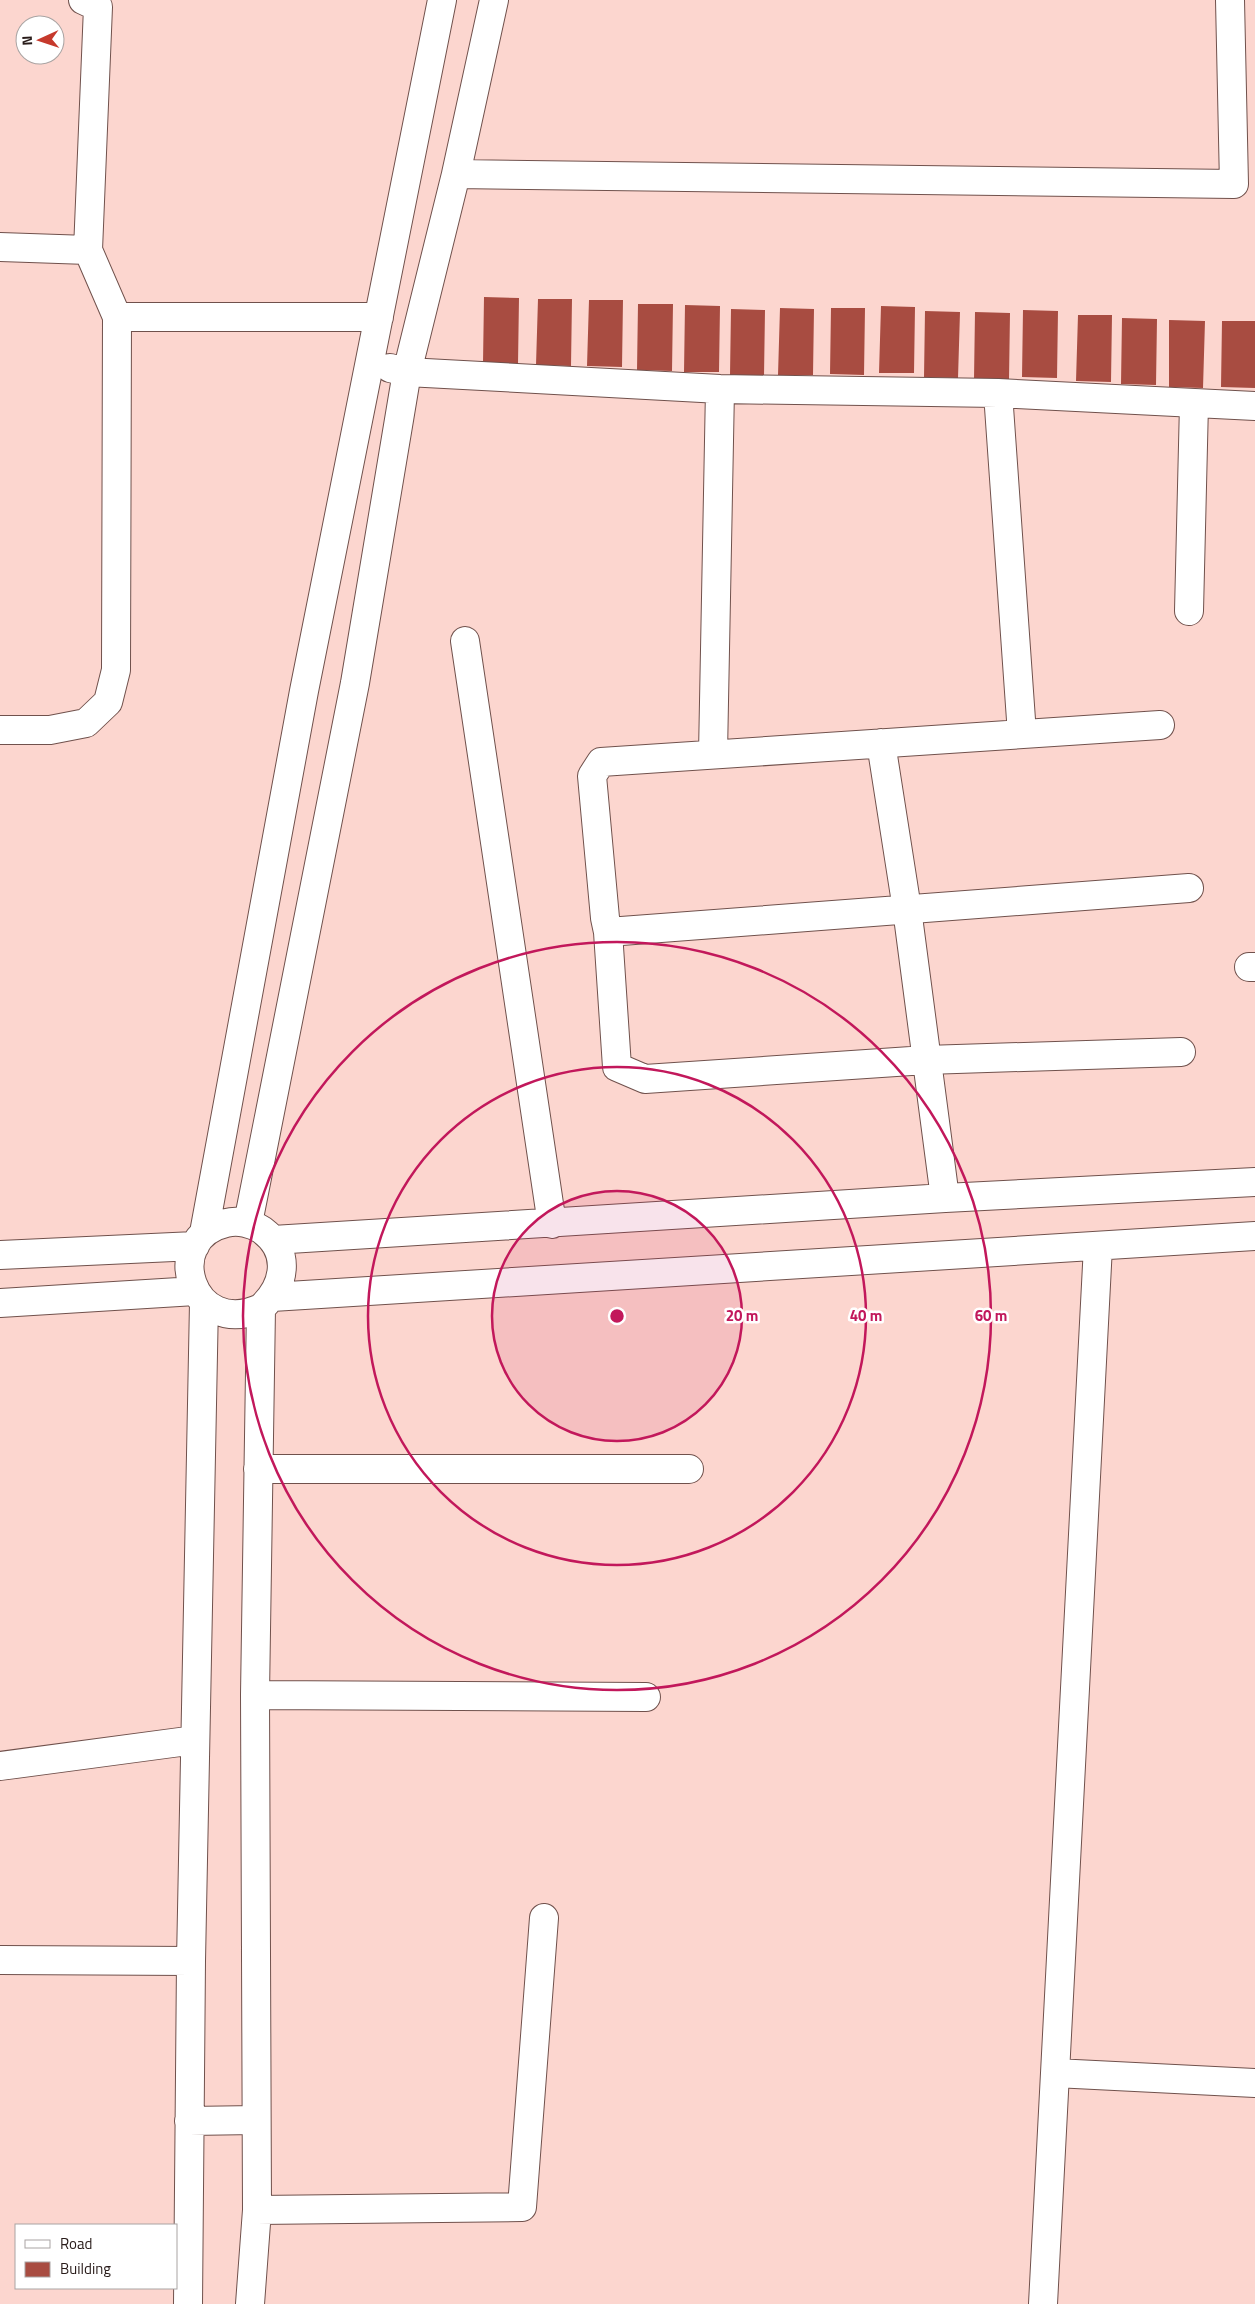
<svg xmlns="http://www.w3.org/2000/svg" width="1255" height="2304" viewBox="0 0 1255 2304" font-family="'Titillium Web',sans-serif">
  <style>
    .building { fill: #a84c41 }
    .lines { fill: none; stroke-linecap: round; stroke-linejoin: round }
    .street-casing { stroke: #70514c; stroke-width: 30 }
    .street { stroke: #fff; stroke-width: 28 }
    .ring { fill: none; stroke: #c2185b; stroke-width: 2.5 }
    .centre { fill: #c2185b; stroke: #fff; stroke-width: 2.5 }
    .ring-label { font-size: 15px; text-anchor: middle; font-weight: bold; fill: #c2185b; stroke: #fff; stroke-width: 5; stroke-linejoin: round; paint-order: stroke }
  </style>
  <rect width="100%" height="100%" fill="#fcd6cf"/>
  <path class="building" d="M484,297L519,298L518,364L483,363Z
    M538,299H572L571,366L536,365Z
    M589,300H623L622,367L587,366Z
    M638,304H673L672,371L637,370Z
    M685,305L720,306L719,372H684Z
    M881,306L915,307L914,373H879Z
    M780,308L814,309L813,375H778Z
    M831,308H865L864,375L830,374Z
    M731,309L765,310L764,376L730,375Z
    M1023,310L1058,311L1057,378L1022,377Z
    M925,311L960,312L958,378L924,377Z
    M975,312L1010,313L1009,380L974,379Z
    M1078,315H1112L1111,382L1076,381Z
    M1122,318L1157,319L1156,385L1121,384Z
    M1169,320L1205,321L1203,388L1169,387Z
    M1222,321H1255V388L1221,387Z"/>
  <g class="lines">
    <g class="street-casing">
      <path id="street" d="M456,174L1234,184L1230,0
        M0,247L88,250
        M117,317H379
        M390,368L407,372L720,389L998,393L1255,406
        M998,393L1022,734
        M1189,611L1194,404
        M465,641L552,1224
        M1160,725L601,762L592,776L605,918L608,932L1189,888
        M0,730H50L86,723L108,702L116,670L117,317L88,250L98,7L83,0
        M881,743L907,909L945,1198
        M713,754L720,389
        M608,932L617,1067L645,1079L926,1060L1181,1052
        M1249,967H1255
        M248,1223L355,683L407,372L456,174L494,0
        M204,1233L304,691L442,0
        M273,1240L945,1198L1255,1182
        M0,1255L195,1246
        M272,1297L1255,1236
        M0,1303L195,1291
        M258,1469H689
        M255,1695L646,1697
        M0,1766L195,1740
        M0,1960L191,1961
        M1055,2073L1255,2083
        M189,2121L256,2120
        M257,2210L522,2207L544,1918
        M188,2304L191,1961L204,1303
        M250,2304L257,2210L255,1695L261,1308C285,1286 292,1252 262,1230C252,1223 238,1220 226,1223C160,1238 191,1340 261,1308
        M1043,2304L1098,1246"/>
    </g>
    <use href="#street" class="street"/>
  </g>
  <circle cx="617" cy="1316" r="125" fill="#c2185b" fill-opacity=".12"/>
  <g class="ring">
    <circle cx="617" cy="1316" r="125"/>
    <circle cx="617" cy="1316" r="249"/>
    <circle cx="617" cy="1316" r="374"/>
  </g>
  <circle cx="617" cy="1316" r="8" class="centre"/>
  <g class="ring-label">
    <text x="742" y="1321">20 m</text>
    <text x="866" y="1321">40 m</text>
    <text x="991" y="1321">60 m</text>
  </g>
  <rect x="15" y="2224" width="162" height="65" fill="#ffffff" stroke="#a9a4a3"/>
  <rect x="25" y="2240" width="25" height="8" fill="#ffffff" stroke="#a9a4a3"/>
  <text x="60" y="2249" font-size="15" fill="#281b19">Road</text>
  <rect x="25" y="2262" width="25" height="15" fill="#a84c41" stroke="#a9a4a3"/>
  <text x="60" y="2274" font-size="15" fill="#281b19">Building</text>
  <g transform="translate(40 40) rotate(267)"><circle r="24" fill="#ffffff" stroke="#a9a4a3"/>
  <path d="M0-4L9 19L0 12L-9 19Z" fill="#c6392c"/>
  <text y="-8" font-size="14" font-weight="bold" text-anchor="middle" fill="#281b19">N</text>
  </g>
</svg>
